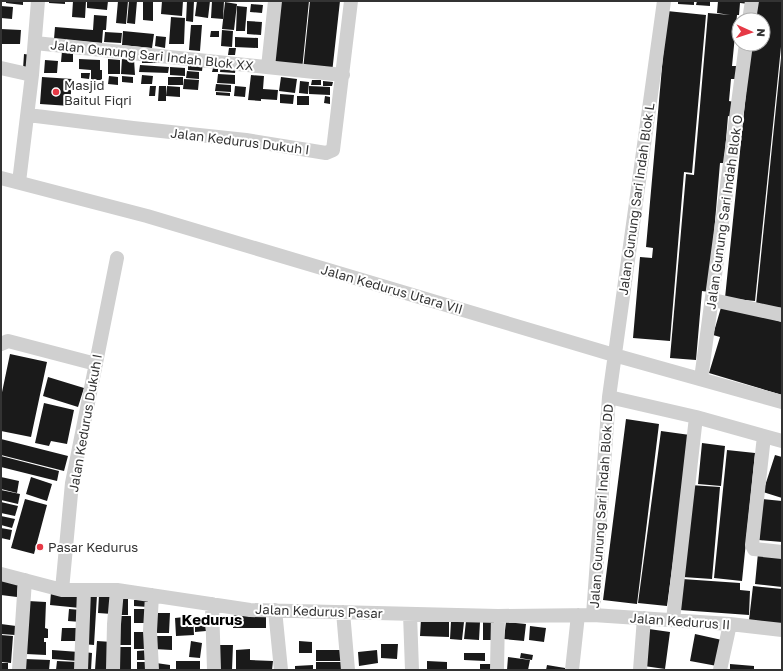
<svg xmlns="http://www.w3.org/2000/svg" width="783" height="671" viewBox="0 0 783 671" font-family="'Golos Text',sans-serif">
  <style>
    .building { fill: #1a1a1a }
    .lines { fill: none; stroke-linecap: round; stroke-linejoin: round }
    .minor { stroke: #d0d0d0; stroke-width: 14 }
    .poi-dot { fill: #e63946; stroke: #fff; stroke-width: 1.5 }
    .labels { text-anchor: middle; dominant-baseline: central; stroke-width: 4; stroke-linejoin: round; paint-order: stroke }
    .street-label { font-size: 13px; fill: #333; stroke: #fff }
    .poi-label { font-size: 13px; fill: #333; stroke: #fff; text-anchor: start }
    .quarter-label { font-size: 15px; font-weight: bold; fill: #000; stroke: #fff }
  </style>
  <rect width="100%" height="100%" fill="#fff"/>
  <path class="building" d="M6,1H23V5L6,3Z
    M49,1H65V4L49,3Z
    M73,1H86L85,18L72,17Z
    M87,1H108L107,10L87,8Z
    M118,1H128L126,24L116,23Z
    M129,1H137L135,24L127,23Z
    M143,1H153V21L143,20Z
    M162,1H183L182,16L161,14Z
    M187,1H194L193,22L186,21Z
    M197,1H210L208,18L195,16Z
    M212,1H224L223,19L211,18Z
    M279,1H309L302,70L272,66Z
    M310,1H340L332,73L303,70Z
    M678,1H694V5L678,4Z
    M697,1H710V6L696,5Z
    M718,1H750L749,4L740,3L739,15H737L732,66H737L735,79H731L729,101L734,102L732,117L728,116L724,163H720L709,292L702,291L696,360L670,358L686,174L694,175L708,13L730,15L717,13Z
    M755,1H782V37L755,301L725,298L751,44H763V20H753Z
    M225,2L237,4L234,30L222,29Z
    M251,4L263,5L262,13L250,12Z
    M1,6L13,7L12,19L1,18Z
    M237,6L247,7L245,31H236Z
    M667,11L706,15L692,173L684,172L670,341L633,338L640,257L652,258L653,248L646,247Z
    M94,15L107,16L106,30H103L102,43L54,39L55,27L93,30Z
    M171,17L185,18L184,44H169Z
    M247,21L262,22L261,35L247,34Z
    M191,25H202L200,51L189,50Z
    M1,29L21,30L20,44H1Z
    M222,30L233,31L232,47L221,46Z
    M123,31L154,34L152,48L122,45Z
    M211,31H219V37H210Z
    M105,32L122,33L121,43L104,42Z
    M156,36L166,37L165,48L155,46Z
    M235,37L258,38V48L235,47Z
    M229,48H236L235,55H228Z
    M62,51L73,52V62H61Z
    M24,54L31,55L29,70L23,69Z
    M122,58L134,59L135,75L121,74Z
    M142,58H157V63H142Z
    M781,58H782V308L756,305Z
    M79,59L100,60V70H102V80H91V70L79,69Z
    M108,59L120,60V74H108Z
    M45,60L58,61L57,73H44Z
    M188,62L203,63L202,71L188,70Z
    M218,64V72H212L213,68Z
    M221,64L236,65L235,73L220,72Z
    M140,65L169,67L168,73L139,72Z
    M170,67L185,68V76L170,75Z
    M187,71L199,72V79L186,78Z
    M81,73H90L89,79L81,78Z
    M218,74L235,75V84L217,83Z
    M142,75L153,76L152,84H141Z
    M251,75L264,76L263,89L278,90L277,100L261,99V101L248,100Z
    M109,76L118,77V85L108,84Z
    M122,76L133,77V83L122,82Z
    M42,77L72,79L70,106L40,104Z
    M168,77H183V85H168Z
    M281,77L297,79L295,93L279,91Z
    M184,79L199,80L198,90L183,89Z
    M312,80H321V85H311Z
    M300,81L309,82L308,94L299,93Z
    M323,81L333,82L332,86H323Z
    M216,84L231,85V92L215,91Z
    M150,86H156L155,96H149Z
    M159,86H166V101H158Z
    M167,86L180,87V97L166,96Z
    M235,86L246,87L245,97L234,96Z
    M309,86L330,87V95L309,94Z
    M216,92L230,93V96L216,95Z
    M280,94L294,95L293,104L280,103Z
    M297,96H309V105H297Z
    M325,96L330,97V104L324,103Z
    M722,304L782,322V395L709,373L720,337L713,335Z
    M10,354L47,362L31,437L1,431V397Z
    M48,377L84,388L78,407L43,396Z
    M44,403L74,410L67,444L51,441L49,446L35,443Z
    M626,419L659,424L637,604L603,600Z
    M661,431L690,435L667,606L638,603Z
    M1,439L68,456L64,471L1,455Z
    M702,443L725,446L721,486L698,484Z
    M727,450L755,453L742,581L714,578Z
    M775,455L782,457V498L763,492Z
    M1,456L59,471L57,481L1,467Z
    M1,477L19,481L17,493L1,489Z
    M31,477L52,484L47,501L26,494Z
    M690,485L720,487L712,579L683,577Z
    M1,490L20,494L18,504L1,500Z
    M25,499L47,505L34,554L11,548Z
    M762,499L782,501V542L759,540Z
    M1,502L18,506L15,516L1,513Z
    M1,516L15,519L12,528L1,525Z
    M1,528L12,530L10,540L1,538Z
    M758,553L782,555V587L755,584Z
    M1,577L18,579L17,597L1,595Z
    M682,579L740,583V590L750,591L749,615L680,610Z
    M753,586L782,589V624L749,620Z
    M51,592L82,596L80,608L50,605Z
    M84,595H97L94,645L82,644Z
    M99,595H114L112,614L98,613Z
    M118,599H128V615H118Z
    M134,600H148V607L134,606Z
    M28,601L46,602L45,628L48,629V638H44V642H46V655L26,654Z
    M69,609L81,610V622L68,621Z
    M134,609H149L148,623H134Z
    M154,613H170L169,633H154Z
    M233,615H266V628H233Z
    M115,616H131V645H115Z
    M193,616L194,635L176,636L175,618Z
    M421,619L449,620V637L420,636Z
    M451,621L464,622L462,640L450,639Z
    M466,621L480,622L479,640L464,639Z
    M483,621L494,622L493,640H483Z
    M506,622L526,624L524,641L504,639Z
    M205,623L206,631L195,632V624Z
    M1,624L16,626L15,635L1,634Z
    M530,626L546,628L544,642L529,640Z
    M62,628H78L77,641H61Z
    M649,629L670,632L665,669L644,666Z
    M134,632H149V649H134Z
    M695,634L722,640L717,666L690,661Z
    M1,635L13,636L11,663L1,662Z
    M155,636H172V650L154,649Z
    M97,641L112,642L111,670H95Z
    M191,641L202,643L200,658L189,657Z
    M299,641L312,642V653H299Z
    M381,644H398L397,659L381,658Z
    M217,645H233L232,670H216Z
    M115,647H131V670H115Z
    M250,649V660L273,661L272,670H236V650Z
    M52,650L79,652L78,661L52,659Z
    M149,650V660H137V651Z
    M316,650H342V661H316Z
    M377,650L378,663L359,666L358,652Z
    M84,652L92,653L91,670H83Z
    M464,653H485V661L464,660Z
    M521,653L533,655L532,660L520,658Z
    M508,657L530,660L528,670H507Z
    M25,659L50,660L49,670H25Z
    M57,661L77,662V670H56Z
    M176,661H200V670H176Z
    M427,661L447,662V670H427Z
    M137,662H149V670H137Z
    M316,662H342V670H316Z
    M1,663H8V670H1Z
    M156,663L170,665V670H155Z
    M480,664H492L491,670H480Z
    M730,664L754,666V670H730Z
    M313,665V670H295V666Z
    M547,665L565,668V670H546Z"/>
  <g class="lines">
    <path class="minor" d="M749,20L752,1
      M35,43L343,75
      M268,67L275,1
      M1,68L32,75
      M28,115L133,128L246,140L326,153L333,150L351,1
      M1,178L147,216L614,355L782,402
      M19,182L32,75L38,1
      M713,300L782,315
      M1,344L8,341L96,364
      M701,379L746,44
      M609,397L696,417L782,441
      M764,436L752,545L754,549L782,552
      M1,574L62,590H117L250,610L498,616L593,615L730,624L782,630
      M62,590L72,483L117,258
      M152,595L150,631L152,670
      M212,604L214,670
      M275,610L281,670
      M343,612L348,670
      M410,614L412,670
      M593,615L609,397L664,1
      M673,620L696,417
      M19,670L25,580
      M81,670L84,590
      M113,670L114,624L117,590
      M497,670L498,616
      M572,670L578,615
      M640,670L644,618
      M720,670L730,624"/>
  </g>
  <g class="poi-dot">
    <circle cx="56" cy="92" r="4"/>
    <circle cx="40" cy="547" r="4"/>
  </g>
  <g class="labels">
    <g class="street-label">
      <text transform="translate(152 55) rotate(6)">Jalan Gunung Sari Indah Blok XX</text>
      <text transform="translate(240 141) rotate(7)">Jalan Kedurus Dukuh I</text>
      <text transform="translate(636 199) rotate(-82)">Jalan Gunung Sari Indah Blok L</text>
      <text transform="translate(724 212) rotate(-82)">Jalan Gunung Sari Indah Blok O</text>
      <text transform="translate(392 289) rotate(16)">Jalan Kedurus Utara VII</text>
      <text transform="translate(85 423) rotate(-80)">Jalan Kedurus Dukuh I</text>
      <text transform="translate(601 506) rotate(-86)">Jalan Gunung Sari Indah Blok DD</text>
      <text transform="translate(319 611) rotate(2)">Jalan Kedurus Pasar</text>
      <text transform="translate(680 621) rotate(4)">Jalan Kedurus II</text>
    </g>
    <g class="poi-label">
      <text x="64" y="85">Masjid<tspan x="64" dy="15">Baitul Fiqri</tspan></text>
      <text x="48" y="547">Pasar Kedurus</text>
    </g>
    <g class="quarter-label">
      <text x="212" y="619">Kedurus</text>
    </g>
  </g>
  <rect width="783" height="671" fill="none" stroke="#333333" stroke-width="4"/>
  <g transform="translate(751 32) rotate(93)"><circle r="19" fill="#ffffff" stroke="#adadad"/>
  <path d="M0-3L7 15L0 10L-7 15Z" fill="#e63946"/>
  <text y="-6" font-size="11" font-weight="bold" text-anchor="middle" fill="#333333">N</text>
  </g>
</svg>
